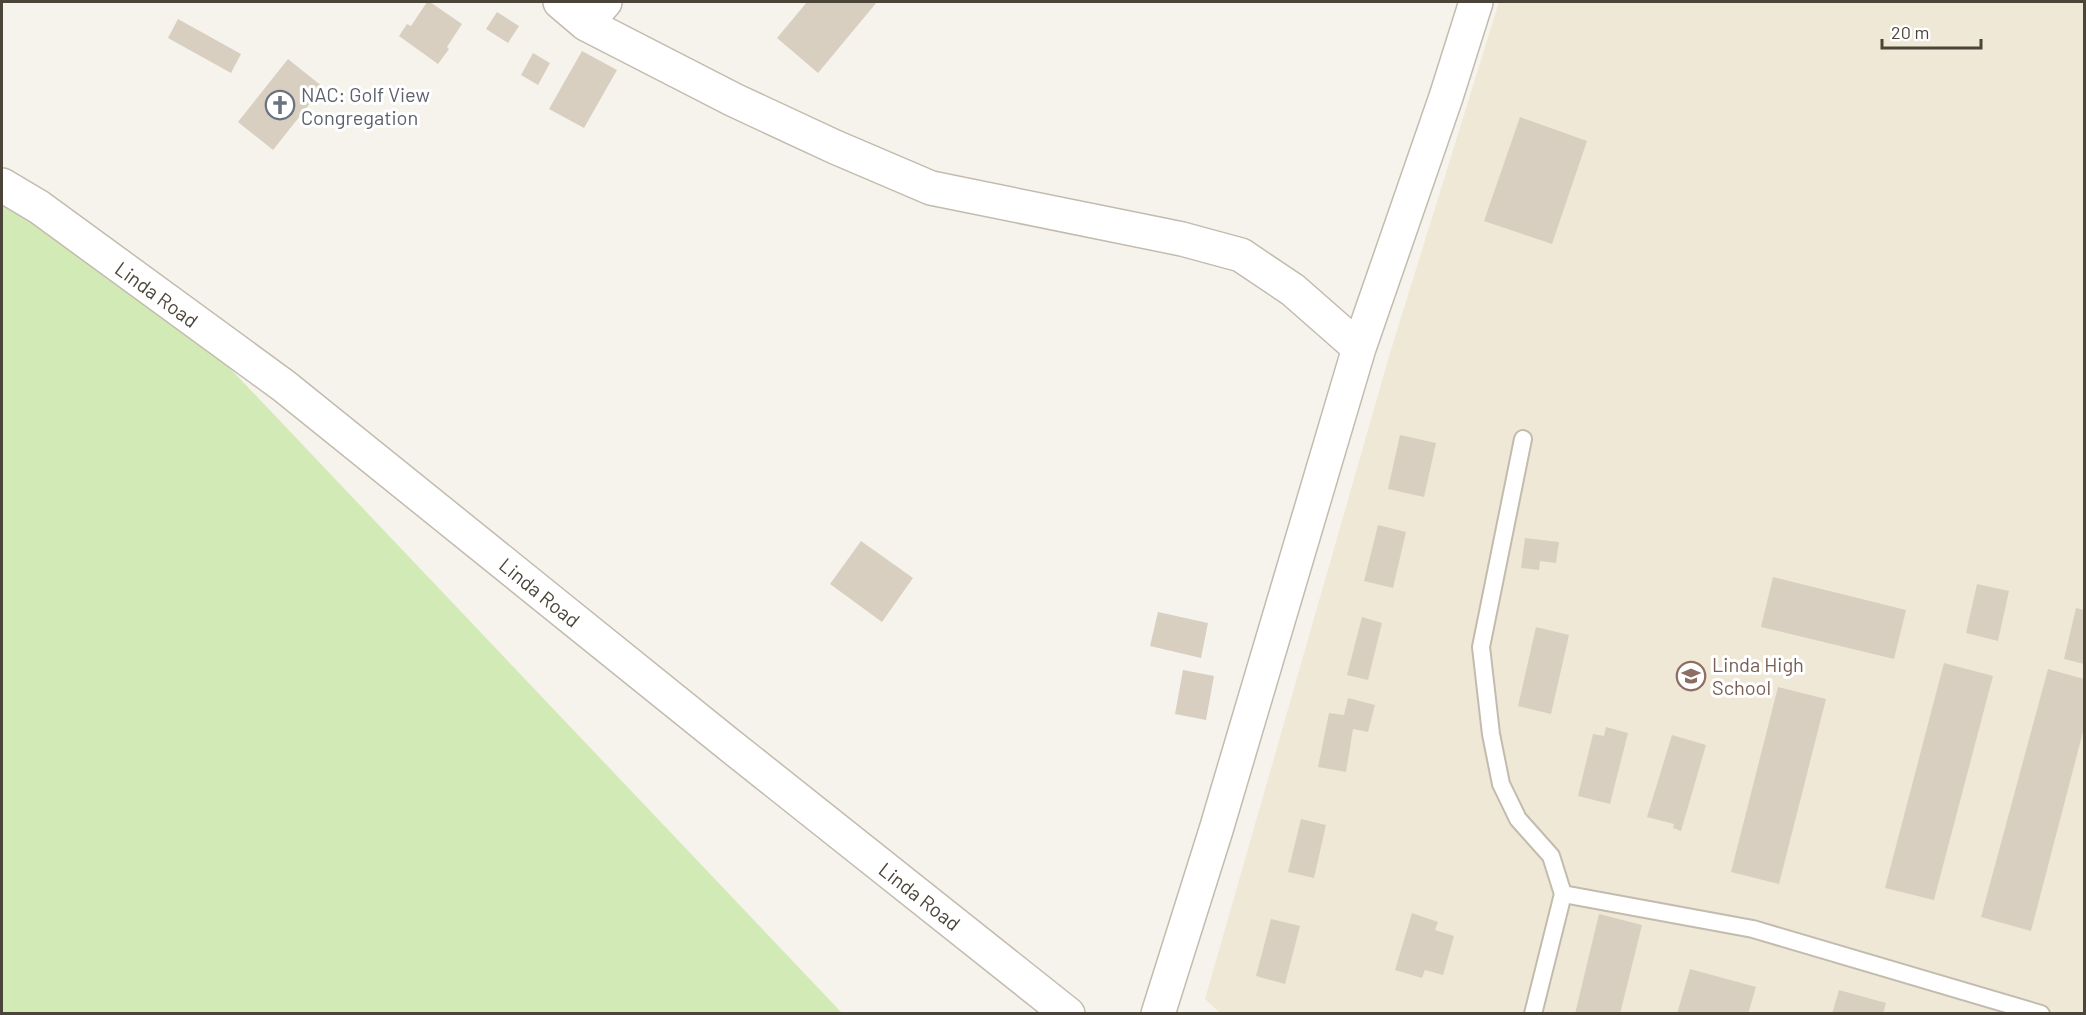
<svg xmlns="http://www.w3.org/2000/svg" width="2086" height="1015" viewBox="0 0 2086 1015" font-family="Barlow,sans-serif">
  <style>
    .education { fill: #efe8d6 }
    .green { fill: #d2eab5 }
    .building { fill: #d8cfc1 }
    .lines { fill: none; stroke-linecap: round; stroke-linejoin: round }
    .service-casing { stroke: #c2bbae; stroke-width: 20 }
    .minor-casing { stroke: #c2bbae; stroke-width: 36 }
    .service { stroke: #fff; stroke-width: 16 }
    .minor { stroke: #fff; stroke-width: 33 }
    .labels { text-anchor: middle; dominant-baseline: central; stroke-width: 6; stroke-linejoin: round; paint-order: stroke }
    .worship-label { font-size: 20px; fill: #5b616d; stroke: #fff; text-anchor: start }
    .street-label { font-size: 20px; fill: #4b4439; stroke: #fff }
    .education-label { font-size: 20px; fill: #785e54; stroke: #fff; text-anchor: start }
  </style>
  <rect width="100%" height="100%" fill="#f6f3ec"/>
  <path class="education" d="M1499,2H2084V1013L1221,1014L1205,999L1390,353Z"/>
  <path class="green" d="M4,203L150,284L842,1013L2,1014V204Z"/>
  <path class="building" d="M427,2H430L462,24L447,47L449,49L438,64L399,36L407,24L411,26Z
    M807,2H877L818,73L777,38Z
    M497,12L519,26L508,43L486,29Z
    M178,19L241,54L231,73L168,38Z
    M582,51L617,70L584,128L549,109Z
    M533,53L550,63L538,85L521,75Z
    M288,59L323,87L273,150L238,122Z
    M1520,117L1587,141L1552,244L1484,221Z
    M1400,435L1436,443L1424,497L1388,489Z
    M1378,525L1406,532L1393,588L1364,581Z
    M1525,538L1559,542L1556,563L1540,561L1539,570L1521,568Z
    M861,541L913,578L882,622L830,584Z
    M1773,577L1906,610L1894,659L1761,627Z
    M1977,584L2009,591L1998,641L1966,633Z
    M2076,608L2084,610V664L2064,659Z
    M1158,612L1208,623L1201,658L1150,646Z
    M1362,617L1382,623L1368,680L1347,675Z
    M1536,627L1569,635L1551,714L1518,706Z
    M1944,663L1993,676L1934,900L1885,888Z
    M2048,669L2084,679V728L2031,931L1981,917Z
    M1183,670L1214,676L1206,720L1175,714Z
    M1778,687L1826,699L1779,884L1731,872Z
    M1348,698L1375,705L1368,732L1353,729L1346,772L1318,767L1329,713L1344,715Z
    M1606,727L1628,733L1610,804L1578,796L1593,734L1604,736Z
    M1672,735L1706,745L1681,831L1673,828L1674,824L1647,817Z
    M1301,819L1326,825L1314,878L1288,872Z
    M1412,913L1438,922L1435,930L1454,936L1443,975L1425,970L1422,978L1395,970Z
    M1599,914L1642,925L1620,1014H1575Z
    M1271,919L1300,926L1285,984L1256,976Z
    M1690,969L1756,987L1748,1014H1677Z
    M1839,990L1886,1003L1883,1014H1832Z"/>
  <g class="lines">
    <g class="service-casing">
      <path id="service" d="M1523,439L1481,647L1491,734L1501,784L1518,819L1551,856L1563,894L1533,1014
        M1563,894L1753,929L2041,1014"/>
    </g>
    <g class="minor-casing">
      <path id="minor" d="M560,2L586,24L605,2
        M586,24L734,100L835,147L931,188L1182,239L1241,255L1293,290L1359,348
        M2,185L39,207L284,386L727,743L1068,1014
        M1158,1014L1216,830L1359,348L1446,97L1476,2"/>
    </g>
    <use href="#service" class="service"/>
    <use href="#minor" class="minor"/>
  </g>
  <defs>
    <g id="church-ring" transform="scale(1.5)"><circle r="9.5" fill="#fff" stroke="#6b7280" stroke-width="1.5"/><path d="M-1.2-6h2.4v3.5h3.3v2.4h-3.3V6h-2.4V-.1h-3.3v-2.4h3.3Z" fill="#6b7280"/></g>
    <g id="school-ring" transform="scale(1.5)"><circle r="9.5" fill="#fff" stroke="#8d6e63" stroke-width="1.5"/><path d="M0-5L7-2L0 1L-7-2ZM-4 1L0 2.5L4 1V4Q0 6-4 4Z" fill="#8d6e63"/></g>
  </defs>
  <g fill-rule="evenodd">
    <use href="#church-ring" x="280" y="105"/>
    <use href="#school-ring" x="1691" y="676"/>
  </g>
  <g class="labels">
    <g class="worship-label">
      <text x="301" y="94">NAC: Golf View<tspan x="301" dy="23">Congregation</tspan></text>
    </g>
    <g class="street-label">
      <text transform="translate(157 294) rotate(36)">Linda Road</text>
      <text transform="translate(540 592) rotate(39)">Linda Road</text>
      <text transform="translate(920 896) rotate(38)">Linda Road</text>
    </g>
    <g class="education-label">
      <text x="1712" y="664">Linda High<tspan x="1712" dy="23">School</tspan></text>
    </g>
  </g>
  <rect width="2086" height="1015" fill="none" stroke="#4b4439" stroke-width="6"/>
  <path d="M1882 39v9h99v-9" fill="none" stroke="#4b4439" stroke-width="3"/>
  <text x="1891" y="39" font-size="18" fill="#4b4439" stroke="#ffffff" stroke-width="4.5" paint-order="stroke">20 m</text>
</svg>
